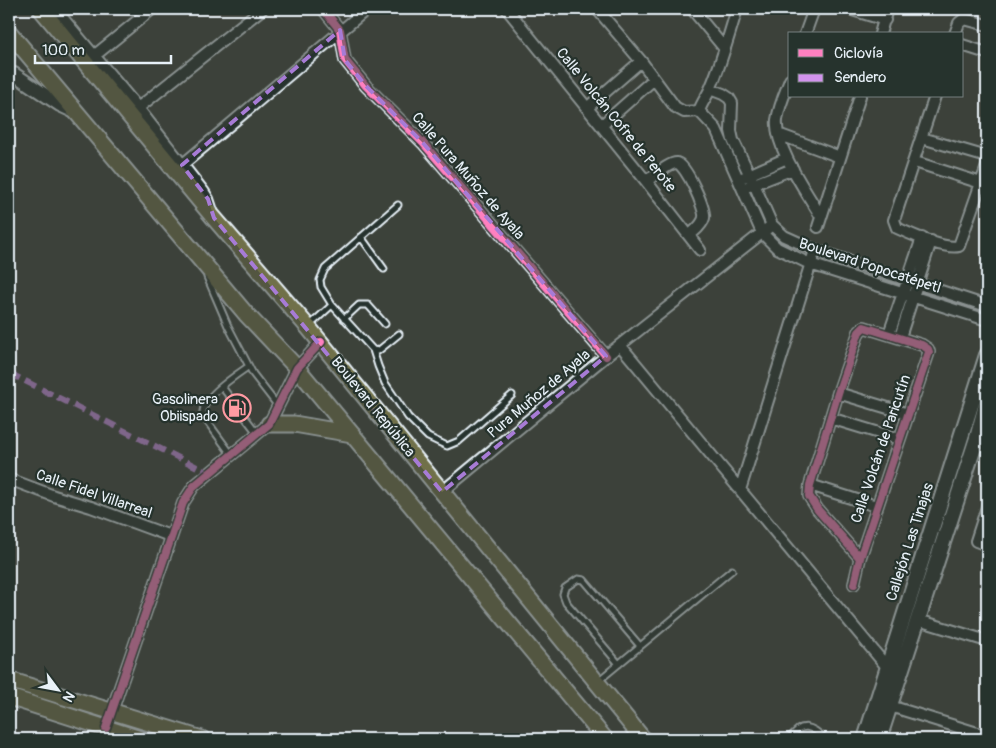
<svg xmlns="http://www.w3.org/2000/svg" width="996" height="748" viewBox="0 0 996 748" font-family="Pangolin,sans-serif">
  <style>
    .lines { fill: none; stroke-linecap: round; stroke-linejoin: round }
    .service-casing { stroke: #e8f1f8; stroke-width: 9 }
    .minor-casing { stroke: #e8f1f8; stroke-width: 14 }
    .tertiary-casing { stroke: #e8f1f8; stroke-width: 16 }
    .secondary-casing { stroke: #e8f1f8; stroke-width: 18 }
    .primary-casing { stroke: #e8f1f8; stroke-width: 19 }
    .service { stroke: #26332d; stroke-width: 5 }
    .minor { stroke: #26332d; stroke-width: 10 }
    .tertiary { stroke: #26332d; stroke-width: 12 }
    .secondary { stroke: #26332d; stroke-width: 14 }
    .primary { stroke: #70704a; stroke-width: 15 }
    .quiet { stroke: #d193ec; stroke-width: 6; stroke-dasharray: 12 6; stroke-linecap: butt }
    .cycleway-casing { stroke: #26332d; stroke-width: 11 }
    .cycleway { stroke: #ff80c0; stroke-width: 8 }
    .marked { fill: none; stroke: #a77bd6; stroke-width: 4; stroke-dasharray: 10 6; stroke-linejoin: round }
    .labels { text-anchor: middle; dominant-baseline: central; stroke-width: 4.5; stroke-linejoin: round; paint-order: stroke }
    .street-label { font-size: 15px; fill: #e8f1f8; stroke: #26332d }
    .poi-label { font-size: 15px; fill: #e8f1f8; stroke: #26332d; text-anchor: end }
  </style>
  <rect width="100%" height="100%" fill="#3c423a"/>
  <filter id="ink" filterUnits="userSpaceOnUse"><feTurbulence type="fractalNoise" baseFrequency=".02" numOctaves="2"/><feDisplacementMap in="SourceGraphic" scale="10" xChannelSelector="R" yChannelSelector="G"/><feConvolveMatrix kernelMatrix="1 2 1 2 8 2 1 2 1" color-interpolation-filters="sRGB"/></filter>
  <g filter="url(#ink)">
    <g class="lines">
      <g class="service-casing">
        <path id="service" d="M398,205L325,269L320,280L321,287L332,305L373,350L378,366L385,383L408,417L428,437L447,446L459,441L512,395
          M361,237L384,269
          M207,277L228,326L253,374L277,405
          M344,319L359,305H368L385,324
          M308,327L332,305
          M373,350L378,351L399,334
          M222,387L257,433
          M231,454L204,417C196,401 236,375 249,366
          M619,664L566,602L563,594L565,588L578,579L584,580L640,646
          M597,682L732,570
          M790,739C801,721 812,726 825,739"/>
      </g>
      <g class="minor-casing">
        <path id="minor" d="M55,9L138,108L203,191L208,199L212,211
          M323,9L340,30L345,60L366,86L423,143L606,356
          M507,9L646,181L700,250
          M597,9L641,61L675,107L684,112L699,111
          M692,9L725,49
          M849,9L885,20
          M805,34L814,9
          M880,34L887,9
          M955,34L959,23L964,19L987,25
          M962,45L987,53
          M94,56L152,9
          M790,80C785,93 779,106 777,120C774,147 808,194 821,217
          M710,89L723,94L729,98L732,103L731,131L733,140L754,184L772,225L784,236L815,250L987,306
          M935,96L894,220L897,228C910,234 946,250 959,246L987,166
          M138,108L262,9
          M587,108L641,61
          M699,111L716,129L762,233L777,248L810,264L987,320
          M699,111C702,102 708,95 711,87C722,61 729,35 737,9
          M602,125L654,79
          M778,134L840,157
          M922,138L987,157
          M915,162L981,183
          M182,165L367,9
          M744,177L787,158
          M646,181C653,177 670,162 677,163C686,165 706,209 704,218C702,226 694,231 689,236
          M749,186L793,169
          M818,227L860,96
          M889,334L922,238
          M900,337L931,241
          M620,345L887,667
          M838,393L908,414
          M830,418L899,439
          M9,479L54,496L91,507L170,536
          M810,485L876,506
          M740,490L815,250
          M442,492L606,356L772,225
          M987,507L976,541L987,545
          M854,584L860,558L929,352L928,349L922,345L864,327L859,332L838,393L810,485L809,496L818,510L860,558
          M918,620L987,641
          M890,706L987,736
          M106,728L183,503L194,486L269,424L297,368L321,342"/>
      </g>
      <g class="tertiary-casing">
        <path id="tertiary" d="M14,74L60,105L75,112"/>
      </g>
      <g class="secondary-casing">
        <path id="secondary" d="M865,739L987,355
          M879,739L977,438L987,401"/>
      </g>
      <g class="primary-casing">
        <path id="primary" d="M41,9L214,218L308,327L643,739
          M9,32L246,314L297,368L605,739
          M269,424H294L352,434
          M9,680L202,739
          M9,697L140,739"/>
      </g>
      <use href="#service" class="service"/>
      <use href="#minor" class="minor"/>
      <use href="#tertiary" class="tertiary"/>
      <use href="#secondary" class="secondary"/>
      <use href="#primary" class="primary"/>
      <path class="quiet" d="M9,373L209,473"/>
      <g class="cycleway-casing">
        <path id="cycleway" d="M323,9L340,30L345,60L366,86L423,143L606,356
          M854,584L860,558L929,352L928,349L922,345L864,327L859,332L838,393L810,485L809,496L818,510L860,558
          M106,728L183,503L194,486L269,424L297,368L321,342"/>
      </g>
      <use href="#cycleway" class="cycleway"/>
    </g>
  </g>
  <path d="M0 0H996V748H0ZM340,30L345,60L366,86L423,143L606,356L442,492L214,218L208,199L182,165Z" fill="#3c423a" fill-opacity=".55" fill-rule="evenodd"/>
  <path class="marked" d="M340,30L345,60L366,86L423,143L606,356L442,492L214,218L208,199L182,165Z"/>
  <defs>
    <g id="fuel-ring" transform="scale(1.4375)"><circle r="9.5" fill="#26332d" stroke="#ff9aa2" stroke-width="1.5"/><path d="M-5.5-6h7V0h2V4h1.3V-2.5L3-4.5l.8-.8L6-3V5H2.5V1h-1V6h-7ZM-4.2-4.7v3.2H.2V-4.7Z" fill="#ff9aa2"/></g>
  </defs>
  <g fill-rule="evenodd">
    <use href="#fuel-ring" x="237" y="408"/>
  </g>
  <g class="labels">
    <g class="street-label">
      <text transform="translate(616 120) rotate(51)">Calle Volcán Cofre de Perote</text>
      <text transform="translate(468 176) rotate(49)">Calle Pura Muñoz de Ayala</text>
      <text transform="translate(870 266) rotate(18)">Boulevard Popocatépetl</text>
      <text transform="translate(539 394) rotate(-40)">Pura Muñoz de Ayala</text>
      <text transform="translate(373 407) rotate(51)">Boulevard República</text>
      <text transform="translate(881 449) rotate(-71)">Calle Volcán de Paricutín</text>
      <text transform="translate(94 494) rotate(19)">Calle Fidel Villarreal</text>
      <text transform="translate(910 542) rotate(-72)">Callejón Las Tinajas</text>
    </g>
    <g class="poi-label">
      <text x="218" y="399">Gasolinera<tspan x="218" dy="17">Obiispado</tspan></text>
    </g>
  </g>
  <rect width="996" height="748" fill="none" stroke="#26332d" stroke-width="30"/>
  <rect x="15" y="15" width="966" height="718" fill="none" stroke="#e8f1f8" stroke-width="2" filter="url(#ink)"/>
  <rect x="788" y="32" width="175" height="65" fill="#26332d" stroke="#747f7e"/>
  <rect x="798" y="49" width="25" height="8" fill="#ff80c0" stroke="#747f7e"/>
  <text x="834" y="58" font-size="15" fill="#e8f1f8">Ciclovía</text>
  <rect x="798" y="74" width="25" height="8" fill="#d193ec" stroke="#747f7e"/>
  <text x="834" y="82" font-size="15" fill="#e8f1f8">Sendero</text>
  <g transform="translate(58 690) rotate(122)" stroke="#26332d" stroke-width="4" paint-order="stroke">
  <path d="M0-4L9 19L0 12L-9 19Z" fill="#e8f1f8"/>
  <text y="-8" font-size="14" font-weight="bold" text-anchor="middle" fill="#e8f1f8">N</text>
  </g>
  <path d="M35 55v8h136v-8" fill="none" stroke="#e8f1f8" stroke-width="2.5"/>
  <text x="42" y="55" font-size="15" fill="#e8f1f8" stroke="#26332d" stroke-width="4" paint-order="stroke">100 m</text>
</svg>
